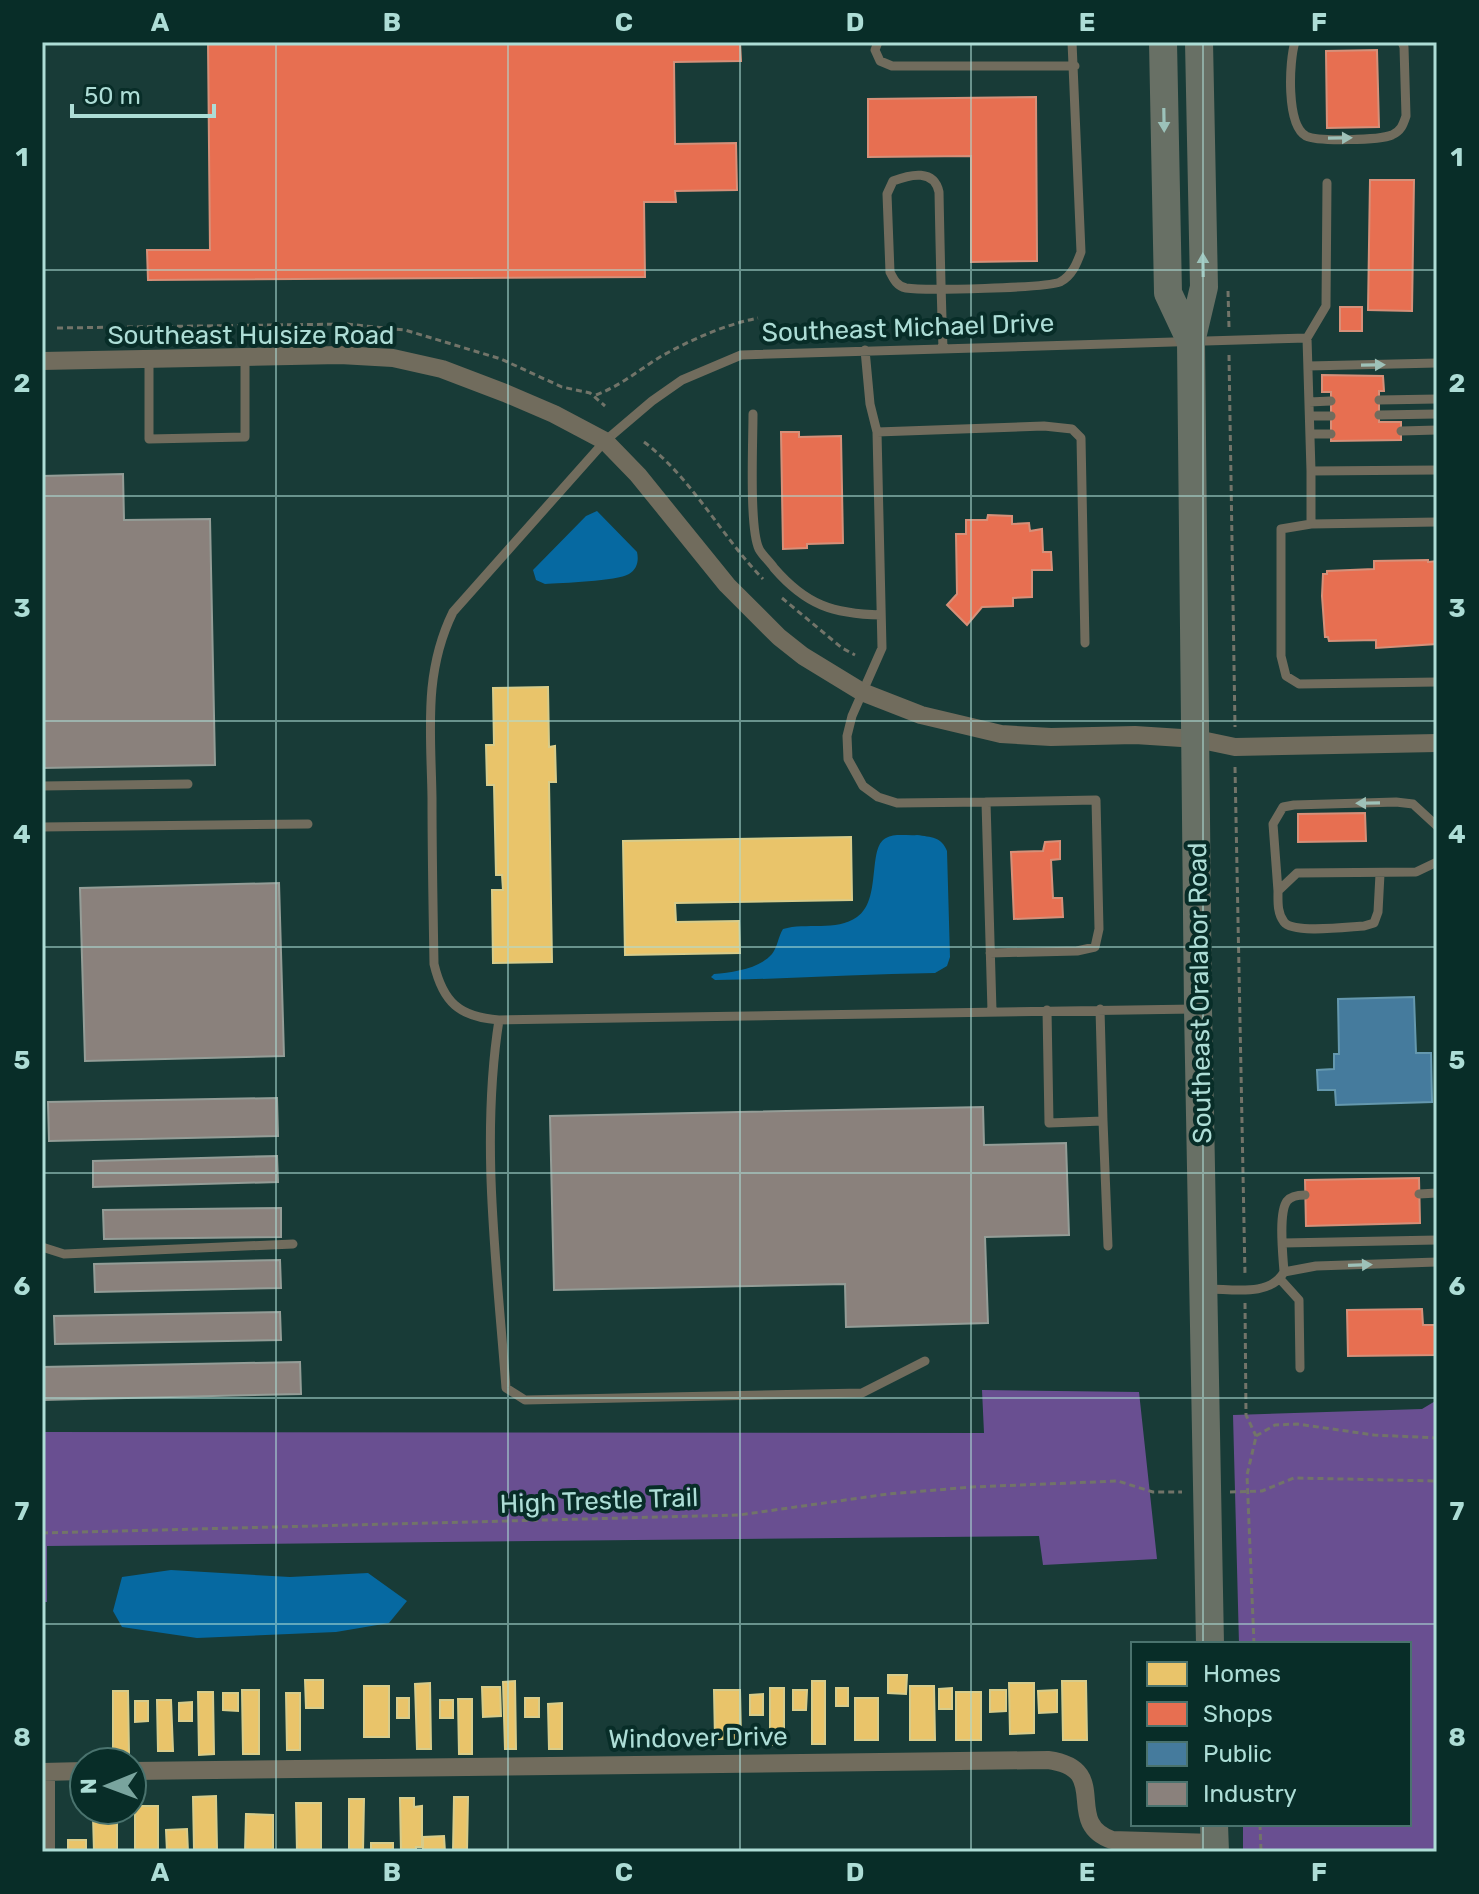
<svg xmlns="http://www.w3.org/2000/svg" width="1479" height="1894" viewBox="0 0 1479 1894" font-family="Rubik,sans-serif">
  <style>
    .green { fill: #694f91 }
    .water { fill: #0669a1 }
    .homes { fill: #e9c46a; stroke: #d7cc8a; stroke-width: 2 }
    .shops { fill: #e76f51; stroke: #d69079; stroke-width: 2 }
    .public { fill: #457b9d; stroke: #6498ae; stroke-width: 2 }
    .industry { fill: #8a817c; stroke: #949d97; stroke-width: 2 }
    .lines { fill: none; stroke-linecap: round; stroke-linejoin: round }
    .path { stroke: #727469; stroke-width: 3; stroke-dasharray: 6 4; stroke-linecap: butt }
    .service { stroke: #716c5d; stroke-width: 9 }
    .minor { stroke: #716c5d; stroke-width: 18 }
    .primary { stroke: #687065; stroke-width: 28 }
    .oneway { fill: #9cc2ba }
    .oneway2 { fill: #9ec1b8 }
    .grid { fill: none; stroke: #adddd6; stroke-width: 2; stroke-opacity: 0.55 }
    .labels { text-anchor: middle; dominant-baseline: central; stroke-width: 8; stroke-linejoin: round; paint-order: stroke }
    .street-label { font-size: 26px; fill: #adddd6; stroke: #082d28 }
    .neatline { fill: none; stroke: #adddd6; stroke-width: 3 }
    .grid-label { font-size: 26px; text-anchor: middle; font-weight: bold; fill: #adddd6 }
  </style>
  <rect width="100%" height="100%" fill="#183b37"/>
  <path class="green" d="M982,1390L1139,1392L1157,1559L1043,1565L1039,1536L47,1546V1602H42V1432L984,1433Z
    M1437,1400V1852H1243V1824H1409V1644H1239L1233,1415L1422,1409Z"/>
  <path class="water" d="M597,511L637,552C639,561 637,569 629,574C617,581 561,583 545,584L536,580L533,570L586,516Z
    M917,835C931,837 942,837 947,851L950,957L947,966L935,973C862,974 789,979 715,980L711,977L714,974C733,972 759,969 772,954C778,946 778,937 783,929C806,922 836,932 857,917C882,900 867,847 886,838C894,833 908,836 917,835Z
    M171,1570L290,1577L368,1573L407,1601L389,1623L336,1632L197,1638L122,1627L113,1611L122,1577Z"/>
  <path class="homes" d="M548,687L549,747L555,746L556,782H549L552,962L493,963L492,890H503L502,875H496L494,785H487L486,745H494L493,688Z
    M851,837L852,900L675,903L676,922L739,921L740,953L625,955L623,841Z
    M888,1675H907L906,1694L888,1693Z
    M305,1680H323V1708H306Z
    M515,1681L516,1749H505L503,1682Z
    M812,1681H825V1744H812Z
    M1062,1681H1086L1087,1740H1063Z
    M430,1683L431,1749H417L415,1684Z
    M1009,1683H1034V1733L1010,1734Z
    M364,1686H389V1737H364Z
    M910,1686H934L935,1740H910Z
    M482,1687H500L501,1716L483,1717Z
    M770,1688H784V1745H770Z
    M836,1688H848V1706H836Z
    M952,1688V1709H939V1689Z
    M242,1690H259V1754H243Z
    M714,1690H740L741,1739H715Z
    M793,1690H807L806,1710H793Z
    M990,1690H1006V1711L990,1712Z
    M1057,1690V1712L1039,1713L1038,1691Z
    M113,1691H128L129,1755H113Z
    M198,1692H213L214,1754L199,1755Z
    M956,1692H981V1740H956Z
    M223,1693H238V1711L223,1710Z
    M286,1693H300V1750H287Z
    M763,1694V1715H750V1695Z
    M397,1698H409V1718H397Z
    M525,1698H539V1717H525Z
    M855,1698H878V1740H855Z
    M458,1699H472V1754H459Z
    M157,1700H171L173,1751H158Z
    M440,1700H453V1718H440Z
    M135,1701H148V1721L135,1722Z
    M192,1702V1721H179V1703Z
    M562,1703V1749H549L548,1704Z
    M216,1796L217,1849L194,1850L193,1797Z
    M454,1797H468L467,1852H453Z
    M400,1798H414V1807L422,1806V1847H416V1852H401Z
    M349,1799H364L363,1852H349Z
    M296,1803H321V1852H297Z
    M135,1806H158V1852H135Z
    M246,1814L273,1815V1852H245Z
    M93,1816H117V1852H94Z
    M187,1829L188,1852H167L166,1830Z
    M444,1836L445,1852H423V1837Z
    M68,1840H86V1852H68Z
    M371,1843H393V1852H371Z"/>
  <path class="shops" d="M208,42H740L741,61L674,62L675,144L736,143L737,190L675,191L676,202H644L645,277L148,280L147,250H210Z
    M1377,50L1379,127L1327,128L1326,51Z
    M1036,97L1037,261L971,262V156L868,157V99Z
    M1370,180H1414L1412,311L1368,310Z
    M1340,307H1362V331H1340Z
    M1322,375L1383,376L1384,391H1379V422H1401V440L1331,441V392H1322Z
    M781,432H799V437L841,436L843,543L807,544V548L783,549Z
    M988,515L1012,516V524L1029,523L1030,531L1042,529L1043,552H1051L1052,570H1032V597L1013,598V606L982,607L967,625L947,605L957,594L956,534H966V520H987Z
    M1428,560V562L1437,561V644L1376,648V640L1329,641L1328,637H1325L1322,596L1323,574H1327V571L1374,569V561Z
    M1365,813L1366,841L1298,842V814Z
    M1060,841V859L1051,860L1053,898H1062L1063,917L1014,919L1011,852L1043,851L1045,842Z
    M1419,1178L1420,1223L1306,1226L1305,1180Z
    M1422,1309L1423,1325H1437V1355L1348,1356L1347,1310Z"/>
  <path class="public" d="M1414,997L1416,1053H1431L1432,1102L1336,1105L1335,1090H1318L1317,1070L1334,1069V1054H1339L1338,999Z"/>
  <path class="industry" d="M123,474L124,520L210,519L215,765L42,768V476Z
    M279,883L284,1056L85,1061L80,888Z
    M277,1098L278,1136L49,1141L48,1102Z
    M983,1107L984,1145L1066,1143L1069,1235L985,1237L988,1323L846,1327L845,1284L554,1290L550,1116Z
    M277,1156L278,1182L93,1187V1161Z
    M281,1208V1237L104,1239L103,1210Z
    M280,1260L281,1288L95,1292L94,1264Z
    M280,1312L281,1340L55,1344L54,1316Z
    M300,1362L301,1394L42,1400V1367Z"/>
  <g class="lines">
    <path class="path" d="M1228,291L1229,327
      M57,328L346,324L405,330L501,359L562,387L590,393L605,406
      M1229,355L1235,727
      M596,395C620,386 639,370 660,357C690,340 724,325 758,318
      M644,442C692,478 721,536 763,579
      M782,598L842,648L855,655
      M1235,767L1245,1275
      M1245,1303L1246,1415L1256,1436
      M1256,1436L1275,1425L1297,1424L1374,1435L1437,1438
      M1230,1492L1262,1491L1294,1478L1437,1481
      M42,1533L739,1515L888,1494L972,1487L1118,1481L1153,1492H1182
      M1254,1644L1247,1475L1256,1437
      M1260,1824L1261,1852"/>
    <path class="service" d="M878,42L875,50L880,61L892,66H1075
      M1295,42C1289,61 1286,125 1306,136C1318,142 1380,140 1392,135C1401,131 1403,125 1406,116L1404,47L1402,42
      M1307,338L1326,306L1327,183
      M943,348C941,296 940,244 939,192C934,169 911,174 893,181L887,194L890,272C894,280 897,286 906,288C924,291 1047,288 1060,282C1072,276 1077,263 1081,252L1072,42
      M865,350L870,404L877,432L882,648L852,716L847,736L848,759L863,786L878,797L897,803L986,802L992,1011
      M149,359V439L245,437V358
      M1308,366L1437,363
      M1379,400L1437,399
      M1309,402L1331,401
      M753,414C753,442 749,528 759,549C762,555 770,562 774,568C806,605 833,614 881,615
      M1379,415L1437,414
      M1310,416H1331
      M1401,431L1437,430
      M877,432L1044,426L1072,429L1081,438L1085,643
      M1310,434H1331
      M1437,470L1311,471V524L1281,529V656L1286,676L1299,684L1437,682
      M1311,524L1437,522
      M42,786L188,784
      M986,802L1096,800L1099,929L1095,947L1077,951L990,953
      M42,827L308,824
      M1380,874L1378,912L1374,923L1364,926C1347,927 1293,934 1284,922C1277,913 1278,901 1278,891L1297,873L1416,872L1437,862
      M1278,891L1273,824L1283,807L1294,805L1396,802L1413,804L1437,826
      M1195,1009L499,1020C459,1017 443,1002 434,964C433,908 432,853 432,798C431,732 423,673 453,612L605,441L652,401L682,380L741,355L1307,338L1311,471
      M1047,1010L1049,1123L1103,1121L1100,1009
      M499,1020C480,1141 497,1267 506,1388L525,1400L862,1393L925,1361
      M1103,1121L1108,1246
      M1419,1194L1437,1193
      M1283,1243L1437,1240
      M42,1247L64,1254L293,1244
      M1284,1272L1316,1266L1437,1262
      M1280,1279L1299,1300L1300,1368
      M1208,1289C1233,1289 1270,1297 1284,1272C1283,1256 1278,1213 1287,1201C1291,1196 1299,1195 1305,1195"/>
    <path class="minor" d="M42,361L340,355L393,358L442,369L505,393L554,414L605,441L638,475L727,585L779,637L803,656L862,692L921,715L1001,734L1051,737L1135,735L1197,739L1235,747L1437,743
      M132,1771L1048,1760C1114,1769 1061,1822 1112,1840L1214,1843
      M42,1772L84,1771
      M46,1772V1852"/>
    <path class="primary" d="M1163,42L1168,293L1191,342
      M1199,42L1204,287L1191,342L1198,1009L1210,1644
      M1214,1824L1215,1852"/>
  </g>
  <defs><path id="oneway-solid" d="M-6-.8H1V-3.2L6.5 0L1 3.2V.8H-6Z" transform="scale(2)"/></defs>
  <g class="oneway">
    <use href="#oneway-solid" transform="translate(1164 120) rotate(89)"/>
    <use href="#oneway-solid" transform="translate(1203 265) rotate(-91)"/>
  </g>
  <g class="oneway2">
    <use href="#oneway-solid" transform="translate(1340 138) rotate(-1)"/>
    <use href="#oneway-solid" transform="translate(1373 365) rotate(-1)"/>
    <use href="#oneway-solid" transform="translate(1368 803) rotate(179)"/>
    <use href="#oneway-solid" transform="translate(1360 1265) rotate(-2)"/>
  </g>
  <path class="grid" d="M276,42V1852M508,42V1852M740,42V1852M971,42V1852M1203,42V1644M42,270H1437M42,496H1437M42,721H1437M42,947H1437M42,1173H1437M42,1398H1437M42,1624H1437M1203,1824V1852"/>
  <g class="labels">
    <g class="street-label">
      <text transform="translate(908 328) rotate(-2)">Southeast Michael Drive</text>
      <text x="251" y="335">Southeast Hulsize Road</text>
      <text transform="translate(1200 993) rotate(-91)">Southeast Oralabor Road</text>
      <text transform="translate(599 1501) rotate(-2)">High Trestle Trail</text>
      <text transform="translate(698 1738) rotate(-1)">Windover Drive</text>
    </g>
  </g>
  <rect width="1479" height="1894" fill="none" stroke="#082d28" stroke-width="88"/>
  <rect x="1131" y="1642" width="280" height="184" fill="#082d28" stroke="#4a736e" stroke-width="2"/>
  <rect x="1147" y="1662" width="40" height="24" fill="#e9c46a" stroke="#4a736e" stroke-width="2"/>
  <text x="1203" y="1682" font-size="24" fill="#adddd6">Homes</text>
  <rect x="1147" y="1702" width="40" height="24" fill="#e76f51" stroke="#4a736e" stroke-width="2"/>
  <text x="1203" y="1722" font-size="24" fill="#adddd6">Shops</text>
  <rect x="1147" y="1742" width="40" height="24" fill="#457b9d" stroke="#4a736e" stroke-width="2"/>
  <text x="1203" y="1762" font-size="24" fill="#adddd6">Public</text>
  <rect x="1147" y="1782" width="40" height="24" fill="#8a817c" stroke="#4a736e" stroke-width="2"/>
  <text x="1203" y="1802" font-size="24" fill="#adddd6">Industry</text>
  <g transform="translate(108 1786) rotate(269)"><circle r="38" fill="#082d28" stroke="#4a736e" stroke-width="2"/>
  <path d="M0-6L14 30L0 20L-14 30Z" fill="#79a49e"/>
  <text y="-12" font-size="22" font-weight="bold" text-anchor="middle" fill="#adddd6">N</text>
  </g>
  <path d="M72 104v12h142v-12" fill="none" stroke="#adddd6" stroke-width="4"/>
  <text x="84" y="104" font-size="24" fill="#adddd6" stroke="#082d28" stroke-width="6" paint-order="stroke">50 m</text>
  <rect x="44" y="44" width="1391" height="1806" class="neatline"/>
  <g class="grid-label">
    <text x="160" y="31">A</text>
    <text x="392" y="31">B</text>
    <text x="624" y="31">C</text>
    <text x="855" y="31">D</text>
    <text x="1087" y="31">E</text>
    <text x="1319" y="31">F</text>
    <text x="22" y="166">1</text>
    <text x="1457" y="166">1</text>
    <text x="22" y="392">2</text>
    <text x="1457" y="392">2</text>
    <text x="22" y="617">3</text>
    <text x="1457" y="617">3</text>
    <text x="22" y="843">4</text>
    <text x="1457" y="843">4</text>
    <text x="22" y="1069">5</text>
    <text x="1457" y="1069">5</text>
    <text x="22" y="1295">6</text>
    <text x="1457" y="1295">6</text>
    <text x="22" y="1520">7</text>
    <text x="1457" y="1520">7</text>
    <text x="22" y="1746">8</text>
    <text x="1457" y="1746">8</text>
    <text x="160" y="1881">A</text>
    <text x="392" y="1881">B</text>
    <text x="624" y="1881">C</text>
    <text x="855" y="1881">D</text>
    <text x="1087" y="1881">E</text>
    <text x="1319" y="1881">F</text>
  </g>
</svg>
